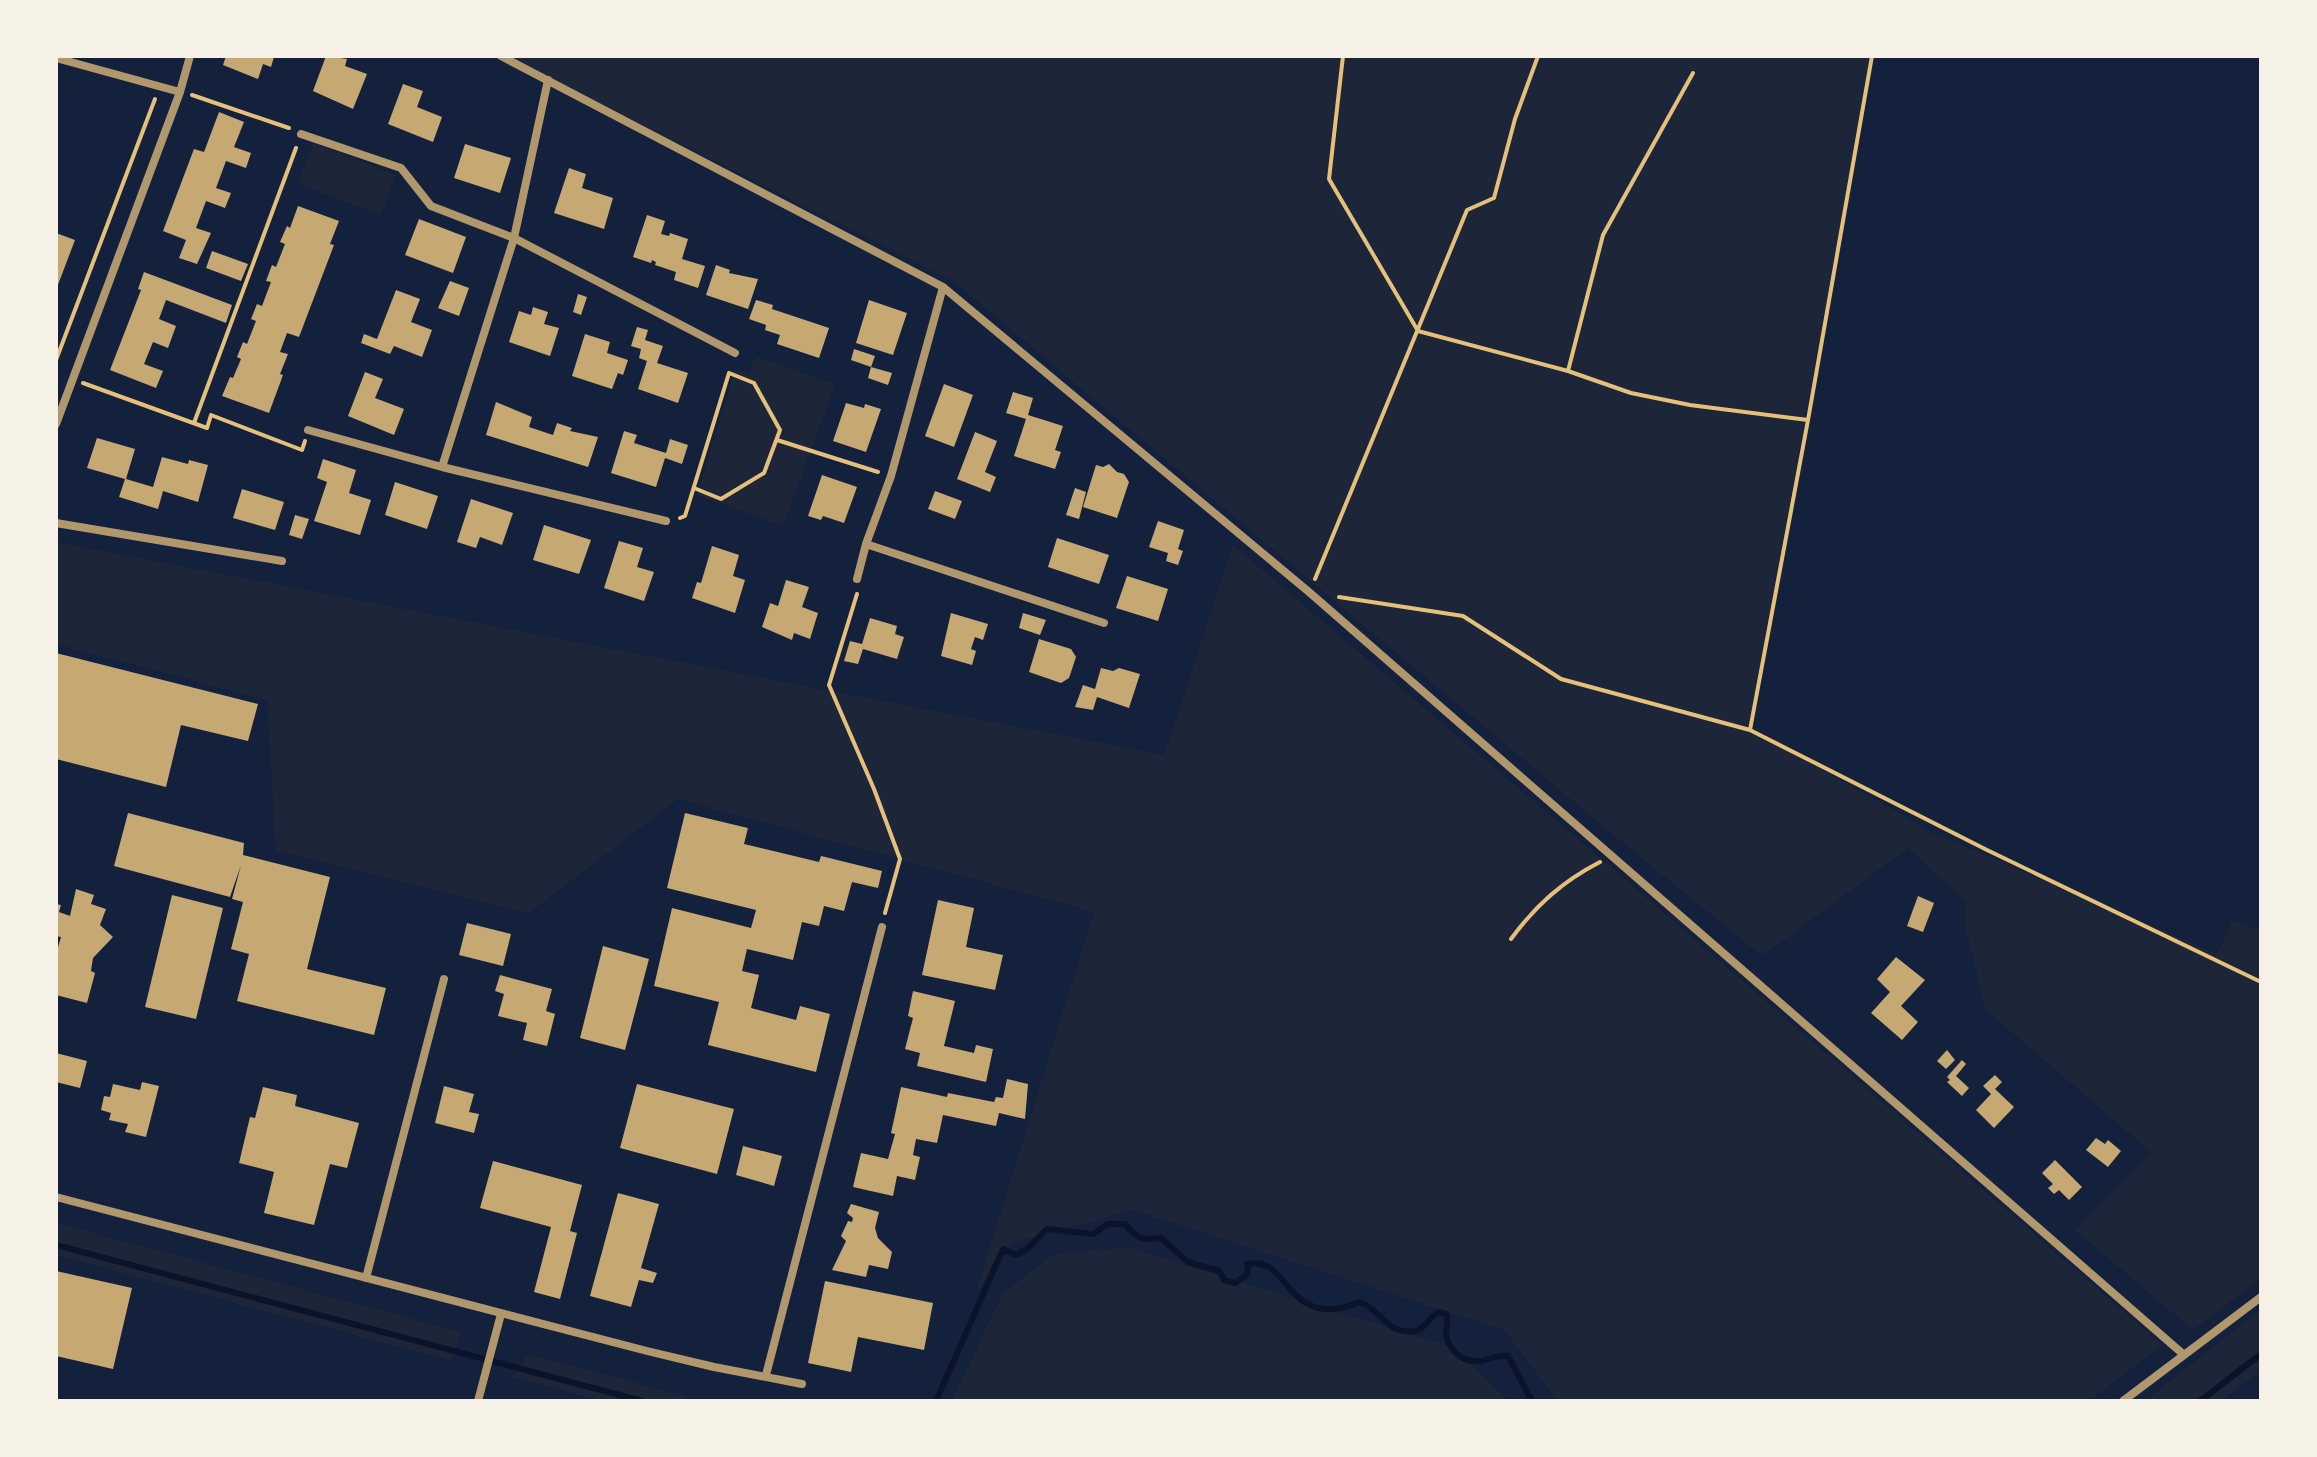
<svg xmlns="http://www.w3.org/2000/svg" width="2317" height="1457" viewBox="0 0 2317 1457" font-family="'Work Sans',sans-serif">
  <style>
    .green { fill: #1d2539 }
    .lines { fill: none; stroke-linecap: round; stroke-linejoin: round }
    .stream { stroke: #0b132b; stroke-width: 6 }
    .building { fill: #c6a872 }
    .path { stroke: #e5c07b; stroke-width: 4 }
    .minor { stroke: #b1986c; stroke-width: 8 }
  </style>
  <rect width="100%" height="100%" fill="#14213d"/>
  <path class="green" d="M505,56H1872L1748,728L1931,831L1921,839L1931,832L2217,954L2232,921L2261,930V1278L2193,1330L2075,1230L2151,1152L1986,1010L1964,921L1967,903L1908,848L1762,956L1616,837L952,280Z
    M313,143L396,175L381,215L298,184Z
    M756,356L835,385L783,526L697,495L735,370L749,372Z
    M56,542L1164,755L1233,545L1605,862L2162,1345L2089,1401H1558L1504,1330L1133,1210L1013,1243L976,1292L1094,912L678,799L529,913L276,851L267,700L56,644Z
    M56,1223L461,1332L452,1361L56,1255Z
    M1128,1247L1457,1349L1508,1401H952L1002,1294L1054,1254Z
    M2261,1309V1371L2221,1401H2145Z
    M527,1354L685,1396L684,1401H601L513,1377Z"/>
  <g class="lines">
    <path class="stream" d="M56,1245L642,1401
      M936,1401L1003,1249L1016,1255L1027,1249L1047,1229L1093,1234L1108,1224H1125C1136,1238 1143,1241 1161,1238L1188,1262L1219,1271L1224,1280L1235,1283L1248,1274L1247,1264C1291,1254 1285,1333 1360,1302C1379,1308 1388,1336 1415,1331C1426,1329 1429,1316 1439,1312L1446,1314C1449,1322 1446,1326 1446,1334C1448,1349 1461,1362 1477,1361C1489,1361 1495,1354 1508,1356L1532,1401
      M2200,1401L2261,1354"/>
  </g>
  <path class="building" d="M226,56H272L274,57L271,67L263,64L258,79L223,65Z
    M326,56L347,59L345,66L367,74L353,109L313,91Z
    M403,84L423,91L417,107L442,117L433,142L388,124Z
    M219,112L244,122L234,147L251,153L246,168L226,161L216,188L231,193L225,208L206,201L196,228L211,233L197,264L179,258L186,240L163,231L194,149L204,152Z
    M465,144L511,158L500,193L454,178Z
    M569,168L586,174L582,188L613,198L604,229L554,213Z
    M298,206L339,221L330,244L334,245L299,337L287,333L280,352L288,354L280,374L283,375L269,413L222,396L230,377L233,378L241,359L237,357L243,342L247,344L256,321L251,319L257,304L262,306L271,282L266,281L272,265L276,267L285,244L280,242L287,226L290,228Z
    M647,215L665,221L661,234L669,236L670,233L688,239L682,259L705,266L698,288L674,280L676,272L655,265L656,262L652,260L651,263L633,257Z
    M419,219L466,237L453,273L405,255Z
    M56,233L75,240L56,290Z
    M212,251L248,264L241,281L206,268Z
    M716,265L730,270L729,273L758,279L748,309L706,295Z
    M144,272L232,305L226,323L166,300L159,319L176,326L168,348L153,342L144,364L163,371L156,388L110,370L141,290L138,289Z
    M450,281L469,288L459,316L438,308Z
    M396,290L420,299L411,322L432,330L422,357L394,346L390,354L361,343L364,334L377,339Z
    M578,294L587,297L581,315L573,312Z
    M756,300L773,305L772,309L829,328L819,358L777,344L780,335L765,330L766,325L749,319Z
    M869,300L907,313L893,355L856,343Z
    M533,307L548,312L544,324L559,328L550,356L509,342L519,311L531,315Z
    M637,327L648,330L645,340L663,346L657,363L688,373L678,403L638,389L647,361L639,358L641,349L631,346Z
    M585,334L610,342L607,353L628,360L623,375L618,373L612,389L572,376Z
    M854,349L875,356L871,367L851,360Z
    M871,367L892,373L888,385L868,378Z
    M365,372L383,379L375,398L404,409L394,435L348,416Z
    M944,384L973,395L954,447L925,436Z
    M1013,392L1033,398L1028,415L1063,426L1055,450L1061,452L1055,469L1014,456L1026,419L1006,413Z
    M496,402L532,417L529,427L553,435L557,423L572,428L570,431L598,437L588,467L486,435Z
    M846,403L864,408L865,404L881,409L866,452L833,441Z
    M624,431L637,435L634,443L666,453L670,439L688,445L682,464L665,458L656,487L611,473Z
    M975,432L997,441L985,472L996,477L990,492L957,479Z
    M97,438L135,449L126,479L153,487L162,457L188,464L189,460L208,465L198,502L163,491L158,509L119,497L125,479L87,468Z
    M323,459L356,470L349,493L371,500L360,535L314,521L327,482L317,478Z
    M1109,464L1117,472L1124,474L1129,482L1117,518L1083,507L1096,465L1103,467Z
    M822,475L857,487L844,523L823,516L821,520L808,516Z
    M395,482L438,496L427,529L385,515Z
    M1075,488L1086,492L1079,519L1066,515Z
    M242,489L284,502L275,530L233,518Z
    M935,491L962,501L955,519L928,509Z
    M471,499L513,513L502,545L480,537L476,548L457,542Z
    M295,515L309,519L302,539L289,535Z
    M1158,521L1184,530L1178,549L1183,551L1178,565L1166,561L1168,553L1149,547Z
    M544,525L591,540L579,574L533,560Z
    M1057,538L1109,555L1099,584L1048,567Z
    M619,541L643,548L637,567L654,572L644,601L604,588Z
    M712,546L739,555L733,576L745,580L735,613L692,598L697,582L701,583Z
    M1127,576L1168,589L1158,621L1116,608Z
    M786,580L809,587L802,607L818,613L810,639L794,633L792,640L762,627L770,603L778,606Z
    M951,613L988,624L983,640L975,637L971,649L976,651L972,665L941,656Z
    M1023,613L1046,620L1040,635L1019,628Z
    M870,618L897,626L895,634L904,637L897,659L863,649L858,664L844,661L850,641L862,644Z
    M1039,639L1071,649L1076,657L1069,678L1061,683L1029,672Z
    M56,653L258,704L248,741L181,725L166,787L56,759Z
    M1101,668L1113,671L1119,668L1140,674L1129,708L1097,697L1093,710L1075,707L1083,685L1095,689Z
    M128,813L244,843L243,855L330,877L307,969L386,988L374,1035L237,1001L249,954L231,949L243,902L232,899L241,865L230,897L114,866Z
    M685,813L748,828L744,844L819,862L821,856L882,871L878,888L852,882L844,911L824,906L819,926L802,922L793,960L747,949L742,971L759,975L751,1008L796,1020L800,1006L830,1014L816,1072L708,1045L719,1002L654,986L672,908L751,928L756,910L667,888Z
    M76,889L94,895L91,904L106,909L100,925L113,937L93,958L91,971L95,973L87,1003L56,995V954L61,937L56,936V904L61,905L59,912L70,916Z
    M172,895L223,908L196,1019L145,1007Z
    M1918,896L1934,903L1923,932L1907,926Z
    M938,900L974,908L966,947L1003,955L995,990L922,975Z
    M467,923L511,934L503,966L459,955Z
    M603,946L649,959L625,1050L580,1038Z
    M1896,957L1925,980L1901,1006L1918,1022L1902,1040L1871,1013L1890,992L1877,979Z
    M500,975L552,989L546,1011L555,1014L547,1046L523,1040L527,1023L498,1016L504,994L495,991Z
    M913,991L955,1001L944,1046L974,1053L976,1045L993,1049L986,1082L917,1066L920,1053L905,1049L913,1018L908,1016Z
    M1947,1050L1955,1060L1946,1069L1937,1061Z
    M56,1053L87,1061L80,1088L56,1082Z
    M1962,1060L1966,1064L1956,1076L1969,1088L1962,1096L1947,1082L1950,1080L1947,1077Z
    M1995,1075L2002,1082L1995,1089L2014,1107L1994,1128L1976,1110L1991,1094L1983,1086Z
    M1007,1079L1028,1084L1025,1119L999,1113L996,1126L943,1115L937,1143L916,1139L913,1155L920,1157L915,1180L897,1176L893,1196L853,1187L861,1153L888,1159L895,1134L891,1133L901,1087L947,1097L948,1093L994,1102L996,1097L1003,1098Z
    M142,1082L159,1086L146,1137L125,1132L128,1124L109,1120L111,1113L101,1110L104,1096L110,1097L113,1084L140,1090Z
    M637,1084L734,1109L717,1174L620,1148Z
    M444,1086L474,1094L469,1112L479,1114L474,1133L435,1123Z
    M263,1087L297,1095L295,1106L359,1123L347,1168L330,1164L314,1225L264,1213L274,1172L239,1163L250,1117L255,1118Z
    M2096,1138L2105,1144L2108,1140L2121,1151L2108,1167L2086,1150Z
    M743,1146L782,1156L774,1186L736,1175Z
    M2055,1160L2082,1187L2069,1200L2059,1190L2054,1194L2048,1188L2053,1184L2042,1173Z
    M493,1161L582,1185L570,1231L577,1233L560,1299L534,1292L551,1227L480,1208Z
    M618,1193L659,1204L641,1268L657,1273L653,1283L639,1280L631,1307L590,1296Z
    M851,1204L879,1212L875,1228L878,1238L892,1252L888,1269L869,1265L866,1277L832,1270L846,1241L841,1236L848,1221L852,1222L853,1218L847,1213Z
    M56,1271L132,1288L113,1369L56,1356Z
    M825,1281L933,1303L924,1350L858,1337L851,1372L808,1363Z"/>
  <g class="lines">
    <path class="path" d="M1343,56L1329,179L1418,331L1568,371L1631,393L1690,405L1808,420
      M192,95L289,128
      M56,360L155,99
      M1568,371L1603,235L1693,73
      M83,383L207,428L211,415L302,450L305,441
      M194,423L296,148
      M777,440L878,472
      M694,488L721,499L764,473L780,430L754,383L729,373
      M680,518L685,516L729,373
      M1315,579L1467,210L1494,198L1515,119L1538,56
      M857,594L829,685L874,789L900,859L885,913
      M1339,597L1463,616L1561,679L1750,730L1987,850L2261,982
      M1750,730L1808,420L1872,56
      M1511,939C1536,905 1563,881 1600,862"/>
    <path class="minor" d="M501,56L943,287L1309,592L2183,1354
      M56,58L180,92
      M301,134L401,168L431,206L514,238L735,353
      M56,424L180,92L190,56
      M308,430L442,467L666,521
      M442,467L514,238L548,80
      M56,523L282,561
      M866,544L1104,623
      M857,579L866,544L891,476L943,287
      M56,1197L647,1351L714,1367L802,1384
      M366,1278L444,979
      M766,1375L882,927
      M478,1401L501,1314
      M2123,1401L2261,1297"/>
  </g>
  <rect width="2317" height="1457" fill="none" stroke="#f6f1e7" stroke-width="116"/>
</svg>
